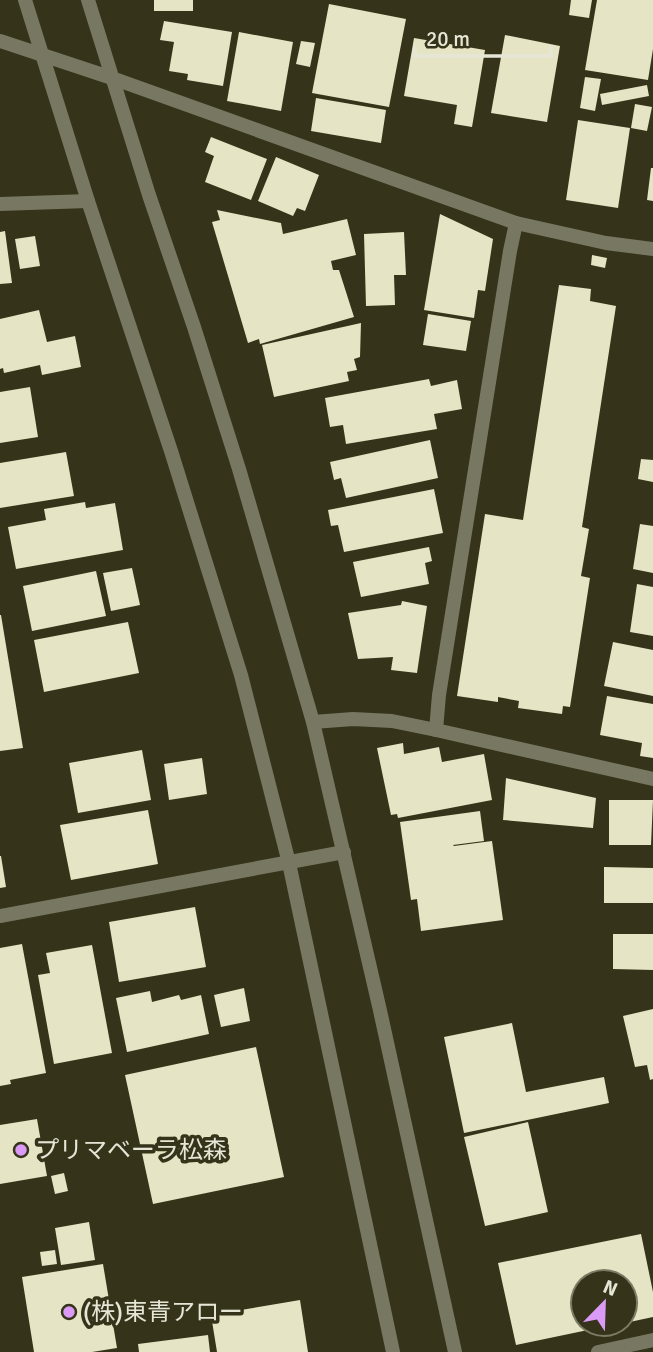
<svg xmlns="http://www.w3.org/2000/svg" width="653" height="1352" viewBox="0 0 653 1352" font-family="Signika,'Noto Sans JP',sans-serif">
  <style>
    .building { fill: #e5e4c4 }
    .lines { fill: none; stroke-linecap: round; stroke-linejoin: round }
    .service { stroke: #787761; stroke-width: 14 }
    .minor { stroke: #787761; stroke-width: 14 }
    .tertiary { stroke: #787761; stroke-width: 14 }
    .poi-dot { fill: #da9af6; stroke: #353319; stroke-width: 2.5 }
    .labels { text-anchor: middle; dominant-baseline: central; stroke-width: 7; stroke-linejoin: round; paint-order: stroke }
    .poi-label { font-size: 24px; fill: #e6e6d6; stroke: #353319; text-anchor: start }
  </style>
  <rect width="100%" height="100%" fill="#353319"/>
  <path class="building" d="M154,0H193V11H154Z
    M571,0H592L589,18L569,15Z
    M597,0H653V49L648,80L585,70Z
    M329,4L406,19L389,107L312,93Z
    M164,21L232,32L223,86L187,80L188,74L169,71L174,42L160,40Z
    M239,32L293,42L281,111L227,101Z
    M505,35L560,46L547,122L491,113Z
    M414,38L485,50L472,127L454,124L457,105L404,96Z
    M301,41L315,43L310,67L296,64Z
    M585,77L601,79L595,111L580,108Z
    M647,85L649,96L602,105L600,94Z
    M316,98L386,110L381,143L311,131Z
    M635,104L652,107L647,131L631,128Z
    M578,120L630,128L618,208L566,200Z
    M211,137L267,159L251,200L205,182L214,156L205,152Z
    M276,157L319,175L305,211L297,208L293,216L258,201Z
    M651,168H653V201L647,200Z
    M217,210L281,223L283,234L347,219L356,255L331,261L333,270H339L354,317L260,344L259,339L248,343L212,222L220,220Z
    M440,214L493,239L485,291L478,290L474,318L424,310Z
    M5,231L12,283L0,284V232Z
    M404,232L406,275H394L395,305L366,306L364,234Z
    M35,236L40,266L20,269L15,239Z
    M592,255L607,258L605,268L591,265Z
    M559,285L591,289L590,301L616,306L582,527L589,529L581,576L590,578L570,707L563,706L562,714L518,708L519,701L498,697V702L457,696L485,514L523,520Z
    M39,310L47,342L75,336L81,367L42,375L40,365L4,373L3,368L0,369V319Z
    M428,314L471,321L466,351L423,345Z
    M361,323L360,357L354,359L357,370L347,372L349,381L274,397L262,345Z
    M429,379L431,386L457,380L462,409L434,414L437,429L346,444L343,425L330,427L325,398Z
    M30,387L38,437L0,443V392Z
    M430,440L438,478L346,498L341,478L334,480L330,462Z
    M66,452L74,496L0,508V463Z
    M641,459L653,460V482L638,479Z
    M434,489L443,533L344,552L338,525L331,526L328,510Z
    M85,502L86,508L115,503L123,550L16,569L8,527L46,520L44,509Z
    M640,524L653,526V573L633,569Z
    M429,547L432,561L425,563L429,584L361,597L353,562Z
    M132,568L140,605L111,611L103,573Z
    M96,571L106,616L32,631L23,586Z
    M637,584L653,587V636L630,632Z
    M402,601L427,606L417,673L391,670L393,657L358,659L348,613L401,605Z
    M0,615H1L23,748L0,751Z
    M128,622L139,673L44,692L34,640Z
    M613,642L653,650V696L604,686Z
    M607,696L653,704V758L640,756L642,743L600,735Z
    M403,743L404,754L439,747L442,762L484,754L492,800L398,818L397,814L391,815L377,748Z
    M142,750L151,800L78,813L69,763Z
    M202,758L207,794L169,800L164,764Z
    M506,778L596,798L593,828L503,820Z
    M609,800H653L651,845H609Z
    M148,810L158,864L71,880L60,825Z
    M480,811L484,841L453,845L454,846L492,841L503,920L421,931L417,899L411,900L400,822Z
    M0,856H1L6,887L0,888Z
    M604,867L653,868V903H604Z
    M195,907L206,967L119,982L109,922Z
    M613,934H653V970L613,969Z
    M22,944L46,1073L10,1080L11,1084L0,1086V948Z
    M92,945L112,1053L54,1064L38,975L50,973L46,953Z
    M244,988L250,1021L221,1027L214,995Z
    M150,991L152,1002L179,995L181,1000L201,995L209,1034L127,1052L116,998Z
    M653,1009V1079L650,1080L647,1065L635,1067L623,1016Z
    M512,1023L526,1092L604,1077L609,1103L464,1133L444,1037Z
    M256,1047L284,1177L153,1204L125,1075Z
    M37,1119L47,1176L0,1184V1125Z
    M528,1122L548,1212L485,1226L464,1137Z
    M64,1173L68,1191L55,1194L51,1176Z
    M89,1222L95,1260L61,1265L55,1228Z
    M641,1234L653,1292V1317L625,1323V1282H583V1324L612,1325L516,1345L498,1263Z
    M55,1250L57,1264L42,1266L40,1252Z
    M103,1264L117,1348L92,1352H34L22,1277Z
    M300,1300L308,1352H217L211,1315Z
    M208,1335L210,1352H139L138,1344Z"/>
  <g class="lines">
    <path class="service" d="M436,730L439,695L510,251L516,223"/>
    <path class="minor" d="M0,41L112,78L516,223L606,243L653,249
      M0,204L88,201
      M313,722L353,719L392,721L436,730L653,779
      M0,916L344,852
      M598,1352L653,1340"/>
    <path class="tertiary" d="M25,0L88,201L171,451L241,675L289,863L393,1352
      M88,0L149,195L194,327L239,469L313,722L379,1006L455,1352"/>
  </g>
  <g class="poi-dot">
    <circle cx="21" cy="1150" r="7"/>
    <circle cx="69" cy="1312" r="7"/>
  </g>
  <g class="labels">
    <g class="poi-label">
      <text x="35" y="1150">プリマベーラ松森</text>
      <text x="83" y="1312">(株)東青アロー</text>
    </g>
  </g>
  <g transform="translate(604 1303) rotate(23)"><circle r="33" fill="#353319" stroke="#7c7b65" stroke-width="2"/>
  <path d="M0-5L12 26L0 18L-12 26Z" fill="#da9af6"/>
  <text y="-10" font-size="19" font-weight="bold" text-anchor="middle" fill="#e6e6d6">N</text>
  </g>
  <path d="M415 46v10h136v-10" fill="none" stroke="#e6e6d6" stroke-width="3.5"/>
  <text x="426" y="46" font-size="21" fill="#e6e6d6" stroke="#353319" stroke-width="5" paint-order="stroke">20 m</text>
</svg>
